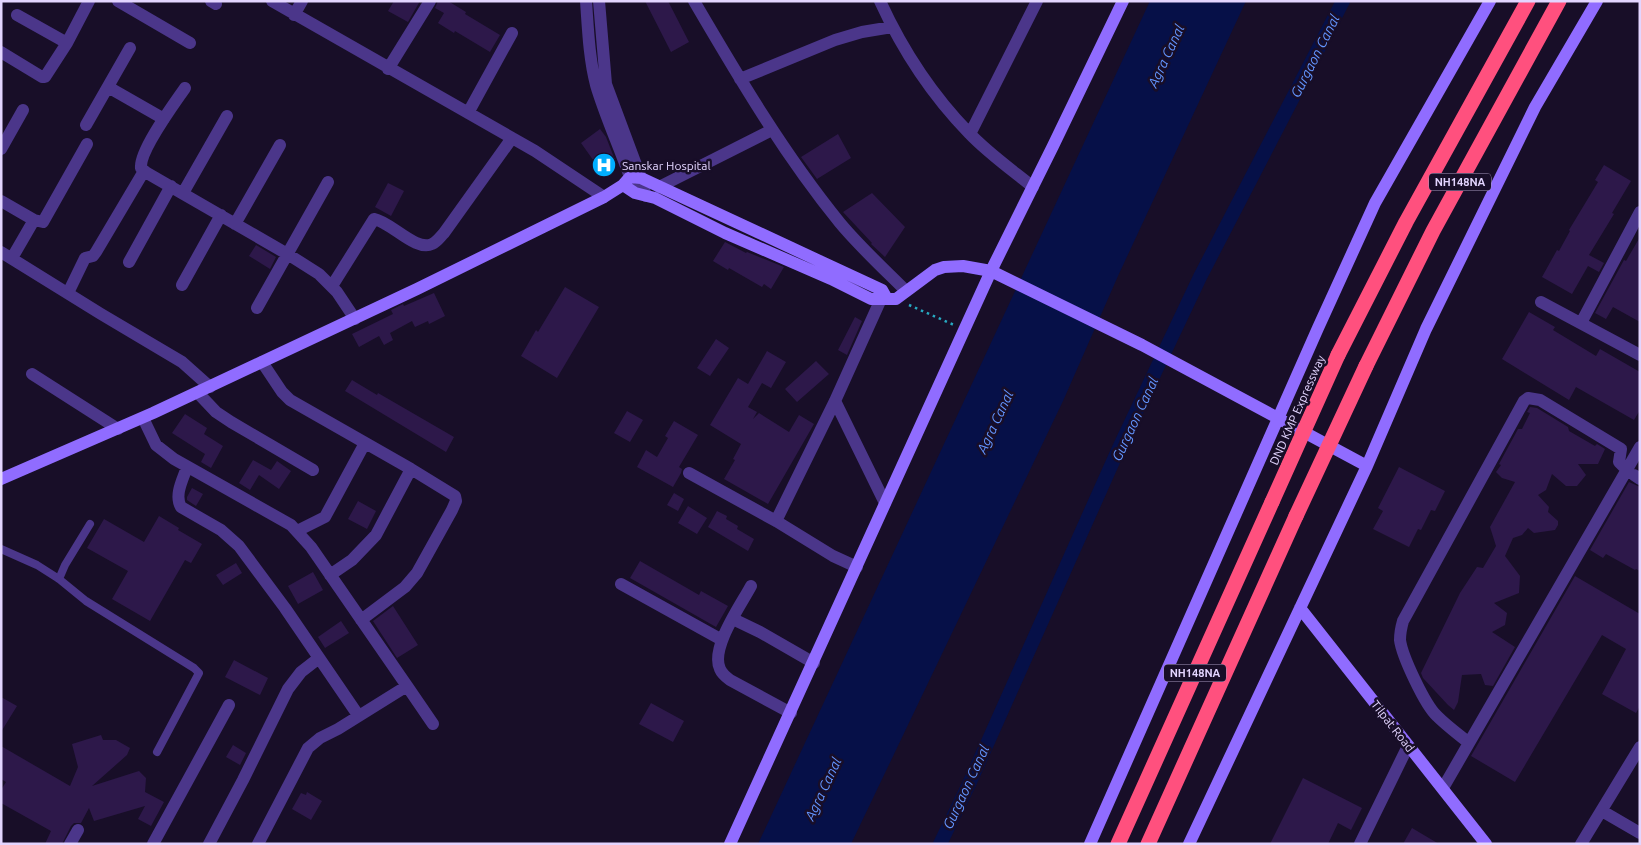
<svg xmlns="http://www.w3.org/2000/svg" width="1641" height="845" viewBox="0 0 1641 845" font-family="Ubuntu,sans-serif">
  <style>
    .water { fill: #061048 }
    .lines { fill: none; stroke-linecap: round; stroke-linejoin: round }
    .canal { stroke: #061048; stroke-width: 14 }
    .building { fill: #2d184a }
    .path { stroke: #27a9c1; stroke-width: 2.5; stroke-dasharray: 2.5 4; stroke-linecap: butt }
    .lane { stroke: #4b368a; stroke-width: 8 }
    .street { stroke: #4b368a; stroke-width: 12 }
    .secondary { stroke: #906cff; stroke-width: 12 }
    .highway { stroke: #ff507e; stroke-width: 15 }
    .highway-bridge { stroke: #ff507e; stroke-width: 15 }
    .labels { text-anchor: middle; dominant-baseline: central; stroke-width: 5; stroke-linejoin: round; paint-order: stroke }
    .shield { fill: #180e28; stroke: #a699be; stroke-width: 1 }
    .shield-label { font-size: 11px; font-weight: bold; fill: #e3d5ff }
    .poi-label { font-size: 12px; fill: #e3d5ff; stroke: #180e28; text-anchor: start }
    .street-label { font-size: 12px; fill: #e3d5ff; stroke: #180e28 }
    .water-label { font-size: 14px; font-style: italic; fill: #6395ff; stroke: #180e28 }
  </style>
  <rect width="100%" height="100%" fill="#180e28"/>
  <path class="water" d="M1150,1H1246L1118,276L1063,401L851,844H758Z"/>
  <g class="lines">
    <path class="canal" d="M940,844L970,782L1119,448L1200,277L1343,1"/>
  </g>
  <path class="building" d="M394,1H420L408,22L388,11Z
    M438,1H448L466,12L465,14L500,35L490,52L455,31L454,33L438,23L444,13L435,8Z
    M645,1H668L689,42L671,52Z
    M600,129L606,137L615,160L601,171L581,143Z
    M838,134L851,158L817,179L801,157Z
    M1604,165L1631,181L1612,213L1614,214L1589,255L1604,263L1599,272L1588,266L1572,294L1542,277L1557,250L1559,251L1570,231L1569,230L1598,182L1595,180Z
    M388,183L404,191L391,216L375,207Z
    M872,193L905,227L885,257L871,244L872,243L843,212Z
    M1640,237V322L1613,307L1606,319L1595,313L1624,260L1626,261Z
    M725,242L746,253L747,252L784,267L771,289L764,284L762,287L729,268L728,270L713,261Z
    M256,245L276,257L270,269L249,256Z
    M565,287L599,307L557,378L521,356L536,330L538,332Z
    M434,293L445,316L429,324L428,321L415,327L412,321L390,333L393,340L384,345L379,336L359,347L352,334L393,314L391,310L403,304L404,306Z
    M1529,312L1555,327L1553,330L1596,356L1600,349L1640,372V410L1634,420L1576,387L1569,400L1502,359Z
    M855,317L862,321L847,355L838,350Z
    M716,339L729,348L710,376L697,368Z
    M767,351L786,362L771,388L762,383L748,407L757,412L753,419L759,413L789,432L799,415L814,424L768,504L724,479L735,460L733,459L741,444L710,425L738,378L748,384Z
    M816,361L829,374L797,402L785,389Z
    M352,380L377,395L378,393L454,437L446,452L345,391Z
    M1530,407L1537,408L1568,427L1569,431L1595,446L1597,444L1605,449L1598,464H1578L1586,475L1577,486H1566L1552,474L1546,490L1538,495L1549,507L1548,512L1558,521V525L1555,530L1534,533L1528,528L1522,535L1513,538L1505,556L1520,576L1519,593L1494,603L1507,613L1505,625L1492,632L1515,647L1493,686L1485,685L1481,674L1462,675L1458,702L1454,710L1448,705L1423,678L1421,673L1460,593L1477,567L1483,568L1496,546L1490,527L1515,482L1502,478L1496,472L1501,465L1499,464L1518,429H1522L1530,413L1527,412Z
    M627,411L643,420L630,442L614,433Z
    M185,414L207,428L204,434L223,446L211,468L201,462L205,454L172,433Z
    M674,421L698,435L679,467L682,469L681,473L673,487L637,467L646,450L657,457L668,438L665,436Z
    M253,460L271,470L277,461L291,471L279,489L259,475L250,490L239,483Z
    M1399,467L1445,491L1435,511L1431,510L1421,530L1418,529L1409,547L1373,529L1383,511L1378,508Z
    M1629,482L1640,487V571L1636,569L1635,570L1606,554L1603,558L1590,550Z
    M192,488L203,494L196,506L187,500V497Z
    M674,493L684,499L678,511L667,505Z
    M358,501L376,511L367,529L348,519Z
    M688,506L707,518L697,534L678,523Z
    M717,511L727,516L726,519L738,526L737,529L754,539L748,551L708,527Z
    M159,516L179,528L178,530L202,544L191,563L185,560L150,621L112,599L128,571L87,548L104,519L144,542Z
    M640,561L699,595L701,591L728,606L716,627L630,578Z
    M236,563L242,573L223,585L216,575Z
    M313,572L323,590L298,604L288,586Z
    M1575,576L1640,614V706L1636,713L1602,694L1626,649L1602,635L1515,782L1471,756Z
    M393,606L418,645L397,658L373,621Z
    M341,621L349,633L325,648L318,637Z
    M234,660L268,678L260,695L225,677Z
    M1,697L17,706L1,732Z
    M651,703L684,721L673,742L639,724Z
    M101,735L103,740H116L130,748L127,755L92,786L139,771L146,778L145,792L164,802L151,826L138,819L145,806L94,821L89,808L81,823H74L71,826L62,844H45L51,831L1,803V790L6,782L1,779V746L70,786L78,767L72,744Z
    M233,745L246,753L240,765L226,757Z
    M1303,778L1362,808L1351,830L1338,823L1328,844H1270Z
    M307,792L322,801L311,820L292,809L301,793L306,795Z
    M1412,828L1439,844H1403Z"/>
  <g class="lines">
    <path class="path" d="M909,305L954,325"/>
    <path class="lane" d="M1,549L37,565L59,579L86,601L194,668L199,673L157,752
      M59,579L65,565L90,524"/>
    <path class="street" d="M118,1L190,43
      M211,1L216,4
      M272,1L535,151L604,197
      M586,1C588,29 589,58 596,85C606,119 622,152 633,186
      M599,1L606,84L641,178L646,196
      M694,1C739,78 784,154 840,223C860,247 884,269 906,291
      M880,1C902,49 932,95 969,133C988,153 1012,170 1033,187
      M17,15L67,43
      M294,15L302,1
      M1,52L42,77H45L67,43L89,1
      M388,69L430,1
      M740,79L835,40L862,32L892,27
      M108,87L164,119
      M185,88C174,104 139,151 141,168L147,173L289,255L319,274L337,292L355,319
      M468,113L512,33
      M86,125L130,48
      M970,134L1037,1
      M1,149L23,110
      M659,187L772,130
      M183,193L227,116
      M1,201L34,220L43,222L87,144
      M235,224L280,145
      M1,252L101,314L182,362L210,387
      M12,258L34,220
      M129,262L171,186
      M182,285L221,215
      M332,286L374,219C391,222 416,252 432,244C437,242 440,237 444,233L512,138
      M68,293L85,258L93,256L96,252L144,171
      M1541,302L1640,355
      M257,308L328,182
      M1581,323L1640,212
      M262,362L282,392L290,400L411,469L455,496L456,501L452,510L417,573L405,587L361,620
      M32,374L118,429
      M198,393L216,412L231,422L313,470
      M835,401L885,503
      M143,418L156,445L174,459L291,525L311,547L407,686L338,729L320,738L308,748L258,844
      M187,467C183,479 174,495 181,507L221,530L239,546L285,608L358,715
      M689,473L776,521L833,556L857,567
      M1634,475L1640,479
      M776,521L835,401L881,299
      M297,531L325,517L365,443
      M330,575L352,560L376,535L411,469
      M621,584L722,640
      M751,586C741,605 710,648 720,669C722,674 726,677 730,680L791,713
      M733,619L760,632L814,663
      M407,686L433,724
      M1469,743C1458,734 1447,726 1437,716C1425,705 1402,656 1400,640C1400,634 1401,628 1403,621L1524,401L1528,398L1540,400L1621,449L1619,462L1627,470
      M1443,788L1640,447
      M1602,811L1640,833
      M70,844L78,830
      M153,844L229,705
      M209,844L243,780L288,689L301,672L319,658
      M1360,844L1408,746
      M1581,844L1640,747"/>
    <path class="secondary" d="M623,185L635,193L655,198L725,233L831,279L871,299H896L935,270L944,267L963,266L991,271L1142,345L1367,466
      M1,479L153,413L417,289L604,197L623,185L630,177L641,178L882,290L887,299
      M1300,608L1486,844
      M730,844L991,271L1053,146L1123,1
      M1090,844L1318,328L1375,203L1490,1
      M1189,844L1367,466L1426,329L1535,107L1597,1"/>
    <path class="highway" d="M1338,355L1406,222L1528,1
      M1366,366L1433,231L1559,1
      M1118,844L1272,502
      M1148,844L1296,516"/>
    <path class="highway-bridge" d="M1272,502L1338,355
      M1296,516L1366,366"/>
  </g>
  <defs>
    <g id="hospital-disc" transform="scale(1.25)"><circle r="9.5" fill="#01aeff" stroke="#180e28"/><path d="M-5-5h3v3.5h4V-5h3V5h-3V1.5h-4V5h-3Z" fill="#fff"/></g>
  </defs>
  <g fill-rule="evenodd">
    <use href="#hospital-disc" x="604" y="165"/>
  </g>
  <g class="labels">
    <g class="shield">
      <rect x="1429" y="173.5" width="62" height="17" rx="4"/>
      <rect x="1164" y="664.5" width="62" height="17" rx="4"/>
    </g>
    <g class="shield-label">
      <text x="1460" y="182">NH148NA</text>
      <text x="1195" y="673">NH148NA</text>
    </g>
    <g class="poi-label">
      <text x="622" y="165">Sanskar Hospital</text>
    </g>
    <g class="street-label">
      <text transform="translate(1297 410) rotate(-66)">DND KMP Expressway</text>
      <text transform="translate(1393 726) rotate(52)">Tilpat Road</text>
    </g>
    <g class="water-label">
      <text transform="translate(1166 56) rotate(-65)">Agra Canal</text>
      <text transform="translate(1315 56) rotate(-63)">Gurgaon Canal</text>
      <text transform="translate(1135 419) rotate(-65)">Gurgaon Canal</text>
      <text transform="translate(995 422) rotate(-65)">Agra Canal</text>
      <text transform="translate(966 787) rotate(-65)">Gurgaon Canal</text>
      <text transform="translate(823 789) rotate(-65)">Agra Canal</text>
    </g>
  </g>
  <rect width="1641" height="845" fill="none" stroke="#e3d5ff" stroke-width="5"/>
</svg>
